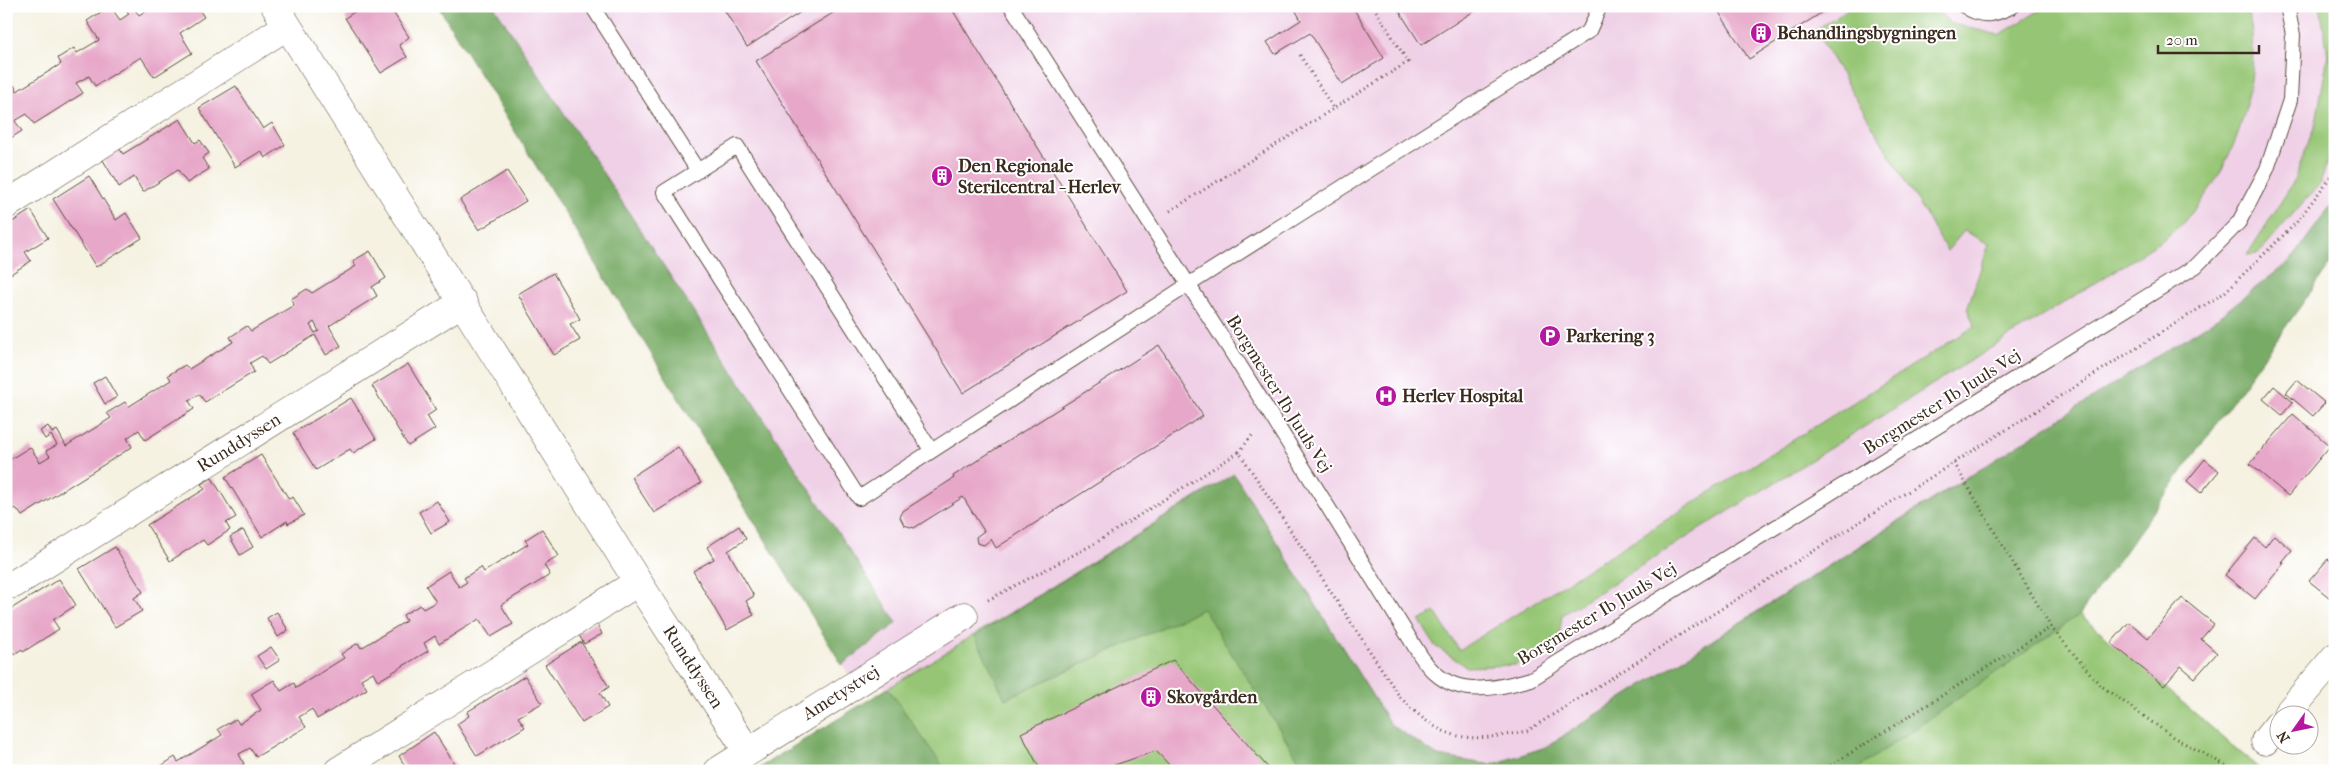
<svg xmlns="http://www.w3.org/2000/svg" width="2341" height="777" viewBox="0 0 2341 777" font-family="'IM FELL French Canon',serif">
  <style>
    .built { fill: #efd0e6 }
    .green { fill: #96c675; stroke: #68784a }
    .forest { fill: #78ab66; stroke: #5a6a42 }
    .building { fill: #e7a7c9; fill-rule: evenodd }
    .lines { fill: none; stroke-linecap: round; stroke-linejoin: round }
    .service-casing { stroke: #57483b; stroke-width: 16 }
    .minor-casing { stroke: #57483b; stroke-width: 29 }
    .path { stroke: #57483b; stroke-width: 3; stroke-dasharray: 1 4; stroke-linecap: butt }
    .service { stroke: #fff; stroke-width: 14 }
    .minor { stroke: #fff; stroke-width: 28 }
    .labels { text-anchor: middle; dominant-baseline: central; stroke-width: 4; stroke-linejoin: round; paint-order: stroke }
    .poi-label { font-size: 18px; font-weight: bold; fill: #3b2a1e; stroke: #fff; text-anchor: start }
    .street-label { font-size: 18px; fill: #3b2a1e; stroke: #fff }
  </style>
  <rect width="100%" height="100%" fill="#fff"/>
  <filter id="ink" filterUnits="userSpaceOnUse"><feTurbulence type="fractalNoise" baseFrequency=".02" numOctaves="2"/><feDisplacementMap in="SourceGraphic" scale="10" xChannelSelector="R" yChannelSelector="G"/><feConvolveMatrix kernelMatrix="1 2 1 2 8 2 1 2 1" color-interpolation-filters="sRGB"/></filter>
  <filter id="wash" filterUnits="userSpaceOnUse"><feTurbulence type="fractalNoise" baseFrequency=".0096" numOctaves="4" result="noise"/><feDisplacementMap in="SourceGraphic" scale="20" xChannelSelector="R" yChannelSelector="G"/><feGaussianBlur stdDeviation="1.12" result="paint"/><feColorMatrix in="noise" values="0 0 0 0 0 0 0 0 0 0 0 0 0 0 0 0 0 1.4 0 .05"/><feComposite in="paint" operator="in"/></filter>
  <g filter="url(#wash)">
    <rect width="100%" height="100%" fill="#f5f2e2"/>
    <path class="built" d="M438,6H2335V200L2290,261L2217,318L1546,747L1491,765L1438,757L1390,724L1234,474L888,688L849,675Z"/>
    <path class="green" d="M1853,6H1935L1949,23L1999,35L2047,6H2247C2267,82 2233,177 2175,230C2163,241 2147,249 2134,259L1562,615L1559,639L1515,665L1467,667L1435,646L1420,621L1435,612L1459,650L1975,326L1967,309L1989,244L1964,231L1947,251L1815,30Z
      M2320,6H2335V140L2320,183L2258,254L2247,255L2293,183L2316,122L2328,55Z
      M1234,474L1390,724L1438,757L1491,765L1546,747L1970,475L2080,614L2262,771H754Z"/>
    <path class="forest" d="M438,6H494L897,623L842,665Z
      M2335,200V258L2080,614L1854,771H1306L1203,609L1005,699L975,636L1234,474L1390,724L1438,756L1491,765L1546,747L2217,318L2290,261Z
      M888,688L946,771H754Z"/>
    <g id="blocks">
      <path class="building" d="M110,6L120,20L129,14L124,6H132L139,15L153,6H201L198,8L204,17L180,33L192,53L154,77L141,57L95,86L89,76L76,83L83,93L34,124L27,114L15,121L22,131L6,141V90L14,85L17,91L61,64L58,58L74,48L77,53L99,40L87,21Z
        M363,6H389L409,37L399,45L407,57L381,73L345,18Z
        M722,6H810L747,47Z
        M844,6H950L1127,291L963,393L756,61Z
        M1293,6H1352L1384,58L1342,84L1310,33L1275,54L1267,42L1301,20Z
        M1396,6H1482L1421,45Z
        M1715,6H1832L1749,59Z
        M236,86L263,129L272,123L285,145L265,158L261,151L235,167L199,108Z
        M180,119L195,143L200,140L209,153L202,158L209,169L187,183L178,170L143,192L134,177L119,187L100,155L117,145L123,154Z
        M507,171L526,201L479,230L460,200Z
        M89,176L116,220L126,213L142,238L96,267L53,199Z
        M31,210L48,238L25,252L31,261L6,277V226Z
        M370,251L386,278L372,287L377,296L329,326L341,346L326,355L315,335L268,364L262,356L250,363L254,372L205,402L199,394L189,401L194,409L145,440L139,430L127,438L132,447L22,516L16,508L6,514V462L30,447L40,462L50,456L46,451L57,445L51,435L45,439L40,431L48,426L52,433L57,430L66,446L111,418L107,413L125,402L128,407L171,380L168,375L185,365L189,369L233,342L230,337L247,326L251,331L294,305L291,299L307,289L312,293L356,266L353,261ZM314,322L319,331L315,333L310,325Z
        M553,273L580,319L570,324L580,340L554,355L518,294Z
        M1159,345L1203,416L996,548L991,539L984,545L977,543L976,537L984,531L963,497L914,528L904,525L900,517L903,511L954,478L953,476Z
        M408,364L436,410L427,416L435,429L408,446L372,386Z
        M105,376L117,397L105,404L93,383Z
        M2297,380L2325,403L2313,416L2286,393Z
        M2274,386L2293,402L2282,415L2263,399Z
        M351,398L376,439L353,453L350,449L316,470L293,433Z
        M2293,414L2330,446L2288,496L2250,464Z
        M678,447L701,483L654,513L631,477Z
        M261,455L289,499L293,497L304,515L288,524L287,521L262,537L225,477Z
        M2205,459L2219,471L2201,493L2187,481Z
        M212,478L236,517L226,523L230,530L207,545L203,540L170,561L147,525L205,489L201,484Z
        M437,501L450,522L431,533L419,512Z
        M739,526L746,539L728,551L754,596L746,601L754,615L727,630L693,571L714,559L707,547Z
        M542,529L559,556L544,565L550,575L501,605L513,624L491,637L479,619L439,644L435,636L424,643L428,651L378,681L373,672L361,679L367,689L317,719L312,709L299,717L306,727L256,757L250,748L239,754L244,764L232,771H160L158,768L175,757L178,762L222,735L218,729L236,719L239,724L261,710L251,694L274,680L281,691L294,683L296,688L344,658L341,654L358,643L361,648L406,621L403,615L420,605L423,609L436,602L426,586L449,571L459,587L467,582L464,578L481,567L484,572L528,544L525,540Z
        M243,530L253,547L240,555L230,537Z
        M2274,535L2292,550L2282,562L2284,563L2255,599L2225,575L2255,538L2265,547Z
        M115,547L143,592L134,598L142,611L115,627L79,569Z
        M2328,559L2335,565V602L2309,581Z
        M59,579L76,605L53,620L59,629L23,652L22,649L14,654L6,641V612Z
        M2182,598L2214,624L2201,639L2217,653L2195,678L2181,666L2164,686L2111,643L2129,622L2148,638Z
        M277,612L288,630L278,637L267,618Z
        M596,622L602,634L584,644L578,633Z
        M581,642L609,687L600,693L608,707L582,723L545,665Z
        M271,647L280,660L266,669L257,656Z
        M1173,660L1271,771H1175L1156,751L1097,771H1041L1021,733Z
        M525,676L542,703L518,717L525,727L477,756L457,724L469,716L467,712Z
        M434,732L459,771H408L399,756Z"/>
    </g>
  </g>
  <g filter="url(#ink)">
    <use href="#blocks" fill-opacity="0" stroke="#57483b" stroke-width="1"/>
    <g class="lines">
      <g class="service-casing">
        <path id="service" d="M592,6L698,171
          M1011,6L1239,364L1420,655C1424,661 1429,668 1435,673C1461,697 1500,688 1531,679L2196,266L2239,222L2267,169L2290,100L2293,35L2287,6
          M1964,6C1983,19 1994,15 2013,6
          M931,450L737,146L664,192L859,498L1188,285L1589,31L1600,6"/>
      </g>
      <g class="minor-casing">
        <path id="minor" d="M275,6L638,582L748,752
          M6,205L287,26
          M14,584L463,302
          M2287,714L2335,657
          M2265,741L2278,725
          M338,771L638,582
          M718,771L964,616"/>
      </g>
      <path class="path" d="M1300,55L1333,108
        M1170,211L1408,62L1373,6
        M1239,452L1254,433
        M1954,463L2051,627L2100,685L2173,737L2236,771
        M988,600L1094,544L1239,452L1400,697C1444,743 1467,743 1527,731L2224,293L2296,223L2335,171
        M6,730V733
        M1822,771L2051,627"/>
      <use href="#service" class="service"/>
      <use href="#minor" class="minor"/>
    </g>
  </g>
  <defs>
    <g id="building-disc" transform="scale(1.125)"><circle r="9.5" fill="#b5179e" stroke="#fff"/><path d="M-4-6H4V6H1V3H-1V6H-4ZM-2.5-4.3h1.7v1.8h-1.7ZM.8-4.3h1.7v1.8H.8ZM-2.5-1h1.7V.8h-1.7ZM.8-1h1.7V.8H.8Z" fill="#fff"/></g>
    <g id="parking-disc" transform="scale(1.125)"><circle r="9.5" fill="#b5179e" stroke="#fff"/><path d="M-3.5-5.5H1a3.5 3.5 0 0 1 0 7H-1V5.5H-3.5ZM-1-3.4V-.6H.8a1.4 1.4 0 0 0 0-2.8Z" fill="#fff"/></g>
    <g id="hospital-disc" transform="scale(1.125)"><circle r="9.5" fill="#b5179e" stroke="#fff"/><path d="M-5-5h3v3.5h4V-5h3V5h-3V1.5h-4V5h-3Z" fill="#fff"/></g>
  </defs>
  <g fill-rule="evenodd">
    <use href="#building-disc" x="1761" y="33"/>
    <use href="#building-disc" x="942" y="176"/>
    <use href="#parking-disc" x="1550" y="336"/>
    <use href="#hospital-disc" x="1386" y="396"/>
    <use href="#building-disc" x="1151" y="697"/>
  </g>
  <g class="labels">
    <g class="poi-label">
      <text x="1777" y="33">Behandlingsbygningen</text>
      <text x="958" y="166">Den Regionale<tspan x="958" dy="21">Sterilcentral - Herlev</tspan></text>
      <text x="1566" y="336">Parkering 3</text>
      <text x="1402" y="396">Herlev Hospital</text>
      <text x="1167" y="697">Skovgården</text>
    </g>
    <g class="street-label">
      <text transform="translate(1279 394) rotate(58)">Borgmester Ib Juuls Vej</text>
      <text transform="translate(1942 402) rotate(-32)">Borgmester Ib Juuls Vej</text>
      <text transform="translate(239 443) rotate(-32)">Runddyssen</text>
      <text transform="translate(1597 614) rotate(-31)">Borgmester Ib Juuls Vej</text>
      <text transform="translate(693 667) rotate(57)">Runddyssen</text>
      <text transform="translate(841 693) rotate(-32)">Ametystvej</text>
    </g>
  </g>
  <rect width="2341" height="777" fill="none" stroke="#fff" stroke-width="25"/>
  <g transform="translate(2294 730) rotate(237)"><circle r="24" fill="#ffffff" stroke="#b1aaa5"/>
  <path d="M0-4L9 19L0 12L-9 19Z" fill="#b5179e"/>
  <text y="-8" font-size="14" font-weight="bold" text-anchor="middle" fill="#3b2a1e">N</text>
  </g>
  <path d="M2158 45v8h101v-8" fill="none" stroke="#3b2a1e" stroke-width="2.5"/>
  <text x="2166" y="45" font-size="15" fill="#3b2a1e" stroke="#ffffff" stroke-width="4" paint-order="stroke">20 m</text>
</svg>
